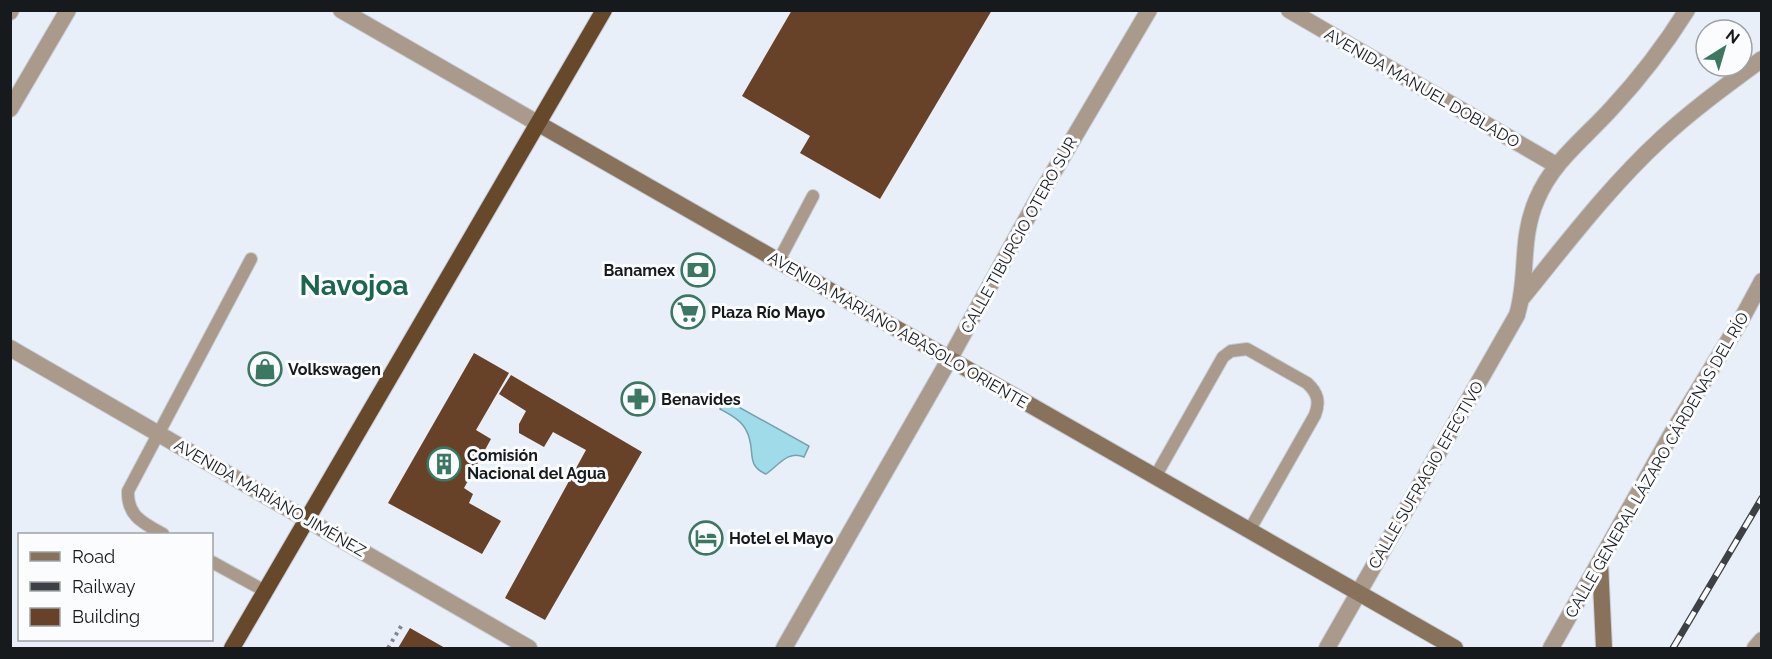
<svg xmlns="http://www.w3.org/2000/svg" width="1772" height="659" viewBox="0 0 1772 659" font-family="Raleway,sans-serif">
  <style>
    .water { fill: #a0dbe9; stroke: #77a1ac; stroke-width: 1.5 }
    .building { fill: #674229 }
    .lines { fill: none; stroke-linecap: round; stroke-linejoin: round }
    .service-casing { stroke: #c7cdd6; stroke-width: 14 }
    .minor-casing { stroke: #c7cdd6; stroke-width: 18 }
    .tertiary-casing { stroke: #c7cdd6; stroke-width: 18 }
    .secondary-casing { stroke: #c7cdd6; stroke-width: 18 }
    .trunk-casing { stroke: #c7cdd6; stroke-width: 18 }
    .path { stroke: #82878d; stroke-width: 4; stroke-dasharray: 3 4.5; stroke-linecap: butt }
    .service { stroke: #aa9a8b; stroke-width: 12 }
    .minor { stroke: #aa9a8b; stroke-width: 16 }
    .tertiary { stroke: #aa9a8b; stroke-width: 16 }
    .secondary { stroke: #88725c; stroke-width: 16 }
    .trunk { stroke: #66492b; stroke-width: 16 }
    .rail-casing { stroke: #3d4045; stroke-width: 7 }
    .rail { stroke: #fafcfe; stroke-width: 4.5; stroke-dasharray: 14; stroke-linecap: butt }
    .labels { text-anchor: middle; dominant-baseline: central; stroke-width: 6; stroke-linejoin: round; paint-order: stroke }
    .street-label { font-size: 16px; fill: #171a1d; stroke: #fafcfe }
    .poi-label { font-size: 16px; font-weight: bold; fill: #171a1d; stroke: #fafcfe; text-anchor: start }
    .town-label { font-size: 28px; font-weight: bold; fill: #1d654f; stroke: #fafcfe }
  </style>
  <rect width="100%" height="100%" fill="#e8eff9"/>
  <path class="water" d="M726,400L809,446L804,457C788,450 779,465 766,474C744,465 757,449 746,430C741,420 729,414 720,409Z"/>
  <path class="building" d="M792,10H992L880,199L800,153L810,136L742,96Z
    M474,353L509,373L476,430L491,439L464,488L473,494L469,503L501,521L482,554L388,503Z
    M511,375L642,452L545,620L505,598L586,450L553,432L544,447L519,433V424L526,411L499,394Z
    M410,628L445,648H398Z"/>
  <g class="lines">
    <g class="service-casing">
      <path id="service" d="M778,262L813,196
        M1155,477L1223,357L1231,351L1247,349L1307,383C1318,393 1320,402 1315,415L1249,531
        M163,534C143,523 127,516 128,491L251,259
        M212,562L265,591"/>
    </g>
    <g class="minor-casing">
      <path id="minor" d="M1289,10L1556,165
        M1522,298C1566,244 1609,187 1661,139C1692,110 1727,85 1762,59
        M10,348L529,648
        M784,648L949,360
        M1327,648L1517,315C1529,275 1519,240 1537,199C1553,161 1585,138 1612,108C1640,78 1665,45 1687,10
        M1755,648L1762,640"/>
    </g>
    <g class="tertiary-casing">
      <path id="tertiary" d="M341,10L539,124
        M10,12L11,10
        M10,109L68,10
        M949,360L1037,200L1149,10
        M1551,648L1671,435L1741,320L1762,281"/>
    </g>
    <g class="secondary-casing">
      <path id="secondary" d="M539,124L1455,648
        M1600,562L1604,648"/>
    </g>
    <g class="trunk-casing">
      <path id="trunk" d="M232,648L604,10"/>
    </g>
    <path class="path" d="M388,648L403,623"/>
    <use href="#service" class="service"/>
    <use href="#minor" class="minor"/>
    <use href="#tertiary" class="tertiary"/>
    <use href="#secondary" class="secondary"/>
    <use href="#trunk" class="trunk"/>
    <g class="rail-casing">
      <path id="rail" d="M1673,648L1762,498"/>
    </g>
    <use href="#rail" class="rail"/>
  </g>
  <defs>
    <g id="bank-ring" transform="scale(1.725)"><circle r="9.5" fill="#fafcfe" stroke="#3b7761" stroke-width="1.5"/><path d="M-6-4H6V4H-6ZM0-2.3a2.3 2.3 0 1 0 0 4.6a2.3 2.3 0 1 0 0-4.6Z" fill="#3b7761"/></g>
    <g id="supermarket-ring" transform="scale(1.725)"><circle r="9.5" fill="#fafcfe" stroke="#3b7761" stroke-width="1.5"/><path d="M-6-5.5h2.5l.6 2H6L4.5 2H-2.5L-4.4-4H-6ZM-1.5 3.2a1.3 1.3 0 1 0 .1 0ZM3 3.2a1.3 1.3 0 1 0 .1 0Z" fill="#3b7761"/></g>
    <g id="shop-ring" transform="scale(1.725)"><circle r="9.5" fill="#fafcfe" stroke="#3b7761" stroke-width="1.5"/><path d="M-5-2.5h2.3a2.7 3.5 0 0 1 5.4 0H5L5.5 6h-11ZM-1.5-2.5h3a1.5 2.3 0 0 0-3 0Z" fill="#3b7761"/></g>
    <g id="pharmacy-ring" transform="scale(1.725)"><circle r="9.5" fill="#fafcfe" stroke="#3b7761" stroke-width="1.5"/><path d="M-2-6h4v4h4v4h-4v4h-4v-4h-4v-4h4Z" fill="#3b7761"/></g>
    <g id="building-ring" transform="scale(1.725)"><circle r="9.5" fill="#fafcfe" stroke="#3b7761" stroke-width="1.5"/><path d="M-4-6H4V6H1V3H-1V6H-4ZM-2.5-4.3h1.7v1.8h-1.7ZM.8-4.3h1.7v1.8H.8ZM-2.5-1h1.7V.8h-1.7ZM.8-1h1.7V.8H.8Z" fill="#3b7761"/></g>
    <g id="hotel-ring" transform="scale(1.725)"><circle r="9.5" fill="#fafcfe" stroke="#3b7761" stroke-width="1.5"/><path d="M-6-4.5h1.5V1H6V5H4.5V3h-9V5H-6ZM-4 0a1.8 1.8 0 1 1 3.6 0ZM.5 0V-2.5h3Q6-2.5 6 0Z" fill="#3b7761"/></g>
  </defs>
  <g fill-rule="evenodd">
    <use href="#bank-ring" x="698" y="270"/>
    <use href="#supermarket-ring" x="688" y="312"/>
    <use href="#shop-ring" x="265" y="369"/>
    <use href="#pharmacy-ring" x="638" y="399"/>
    <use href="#building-ring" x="444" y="464"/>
    <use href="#hotel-ring" x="706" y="538"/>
  </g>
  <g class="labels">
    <g class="street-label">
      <text transform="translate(1422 88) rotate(30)">AVENIDA MANUEL DOBLADO</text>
      <text transform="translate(1019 235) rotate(-61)">CALLE TIBURCIO OTERO SUR</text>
      <text transform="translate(898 330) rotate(30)">AVENIDA MARIANO ABASOLO ORIENTE</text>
      <text transform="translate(1657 465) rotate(-60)">CALLE GENERAL LÁZARO CÁRDENAS DEL RÍO</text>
      <text transform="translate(1426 475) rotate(-60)">CALLE SUFRAGIO EFECTIVO</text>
      <text transform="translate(270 498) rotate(30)">AVENIDA MARÍANO JIMÉNEZ</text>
    </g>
    <g class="poi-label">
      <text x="675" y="270" text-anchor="end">Banamex</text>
      <text x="711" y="312">Plaza Río Mayo</text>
      <text x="288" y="369">Volkswagen</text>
      <text x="661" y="399">Benavides</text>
      <text x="467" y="455">Comisión<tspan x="467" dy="18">Nacional del Agua</tspan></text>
      <text x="729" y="538">Hotel el Mayo</text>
    </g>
    <g class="town-label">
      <text x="354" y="285">Navojoa</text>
    </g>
  </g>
  <rect width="1772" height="659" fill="none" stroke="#171a1d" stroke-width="24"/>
  <rect x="18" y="533" width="195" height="108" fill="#fafcfe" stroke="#9fa2a4" stroke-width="1.5"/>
  <rect x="30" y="552" width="30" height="9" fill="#88725c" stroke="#9fa2a4" stroke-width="1.5"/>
  <text x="72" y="563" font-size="18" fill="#171a1d">Road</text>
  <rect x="30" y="582" width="30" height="9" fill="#3d4045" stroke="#9fa2a4" stroke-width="1.5"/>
  <text x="72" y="593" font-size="18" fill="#171a1d">Railway</text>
  <rect x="30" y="608" width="30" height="18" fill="#674229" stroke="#9fa2a4" stroke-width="1.5"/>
  <text x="72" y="623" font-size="18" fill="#171a1d">Building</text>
  <g transform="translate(1724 48) rotate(37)"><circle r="28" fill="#fafcfe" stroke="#9fa2a4" stroke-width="1.5"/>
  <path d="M0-4.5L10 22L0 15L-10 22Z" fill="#3b7761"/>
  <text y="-9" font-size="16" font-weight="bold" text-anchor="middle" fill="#171a1d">N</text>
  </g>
</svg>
